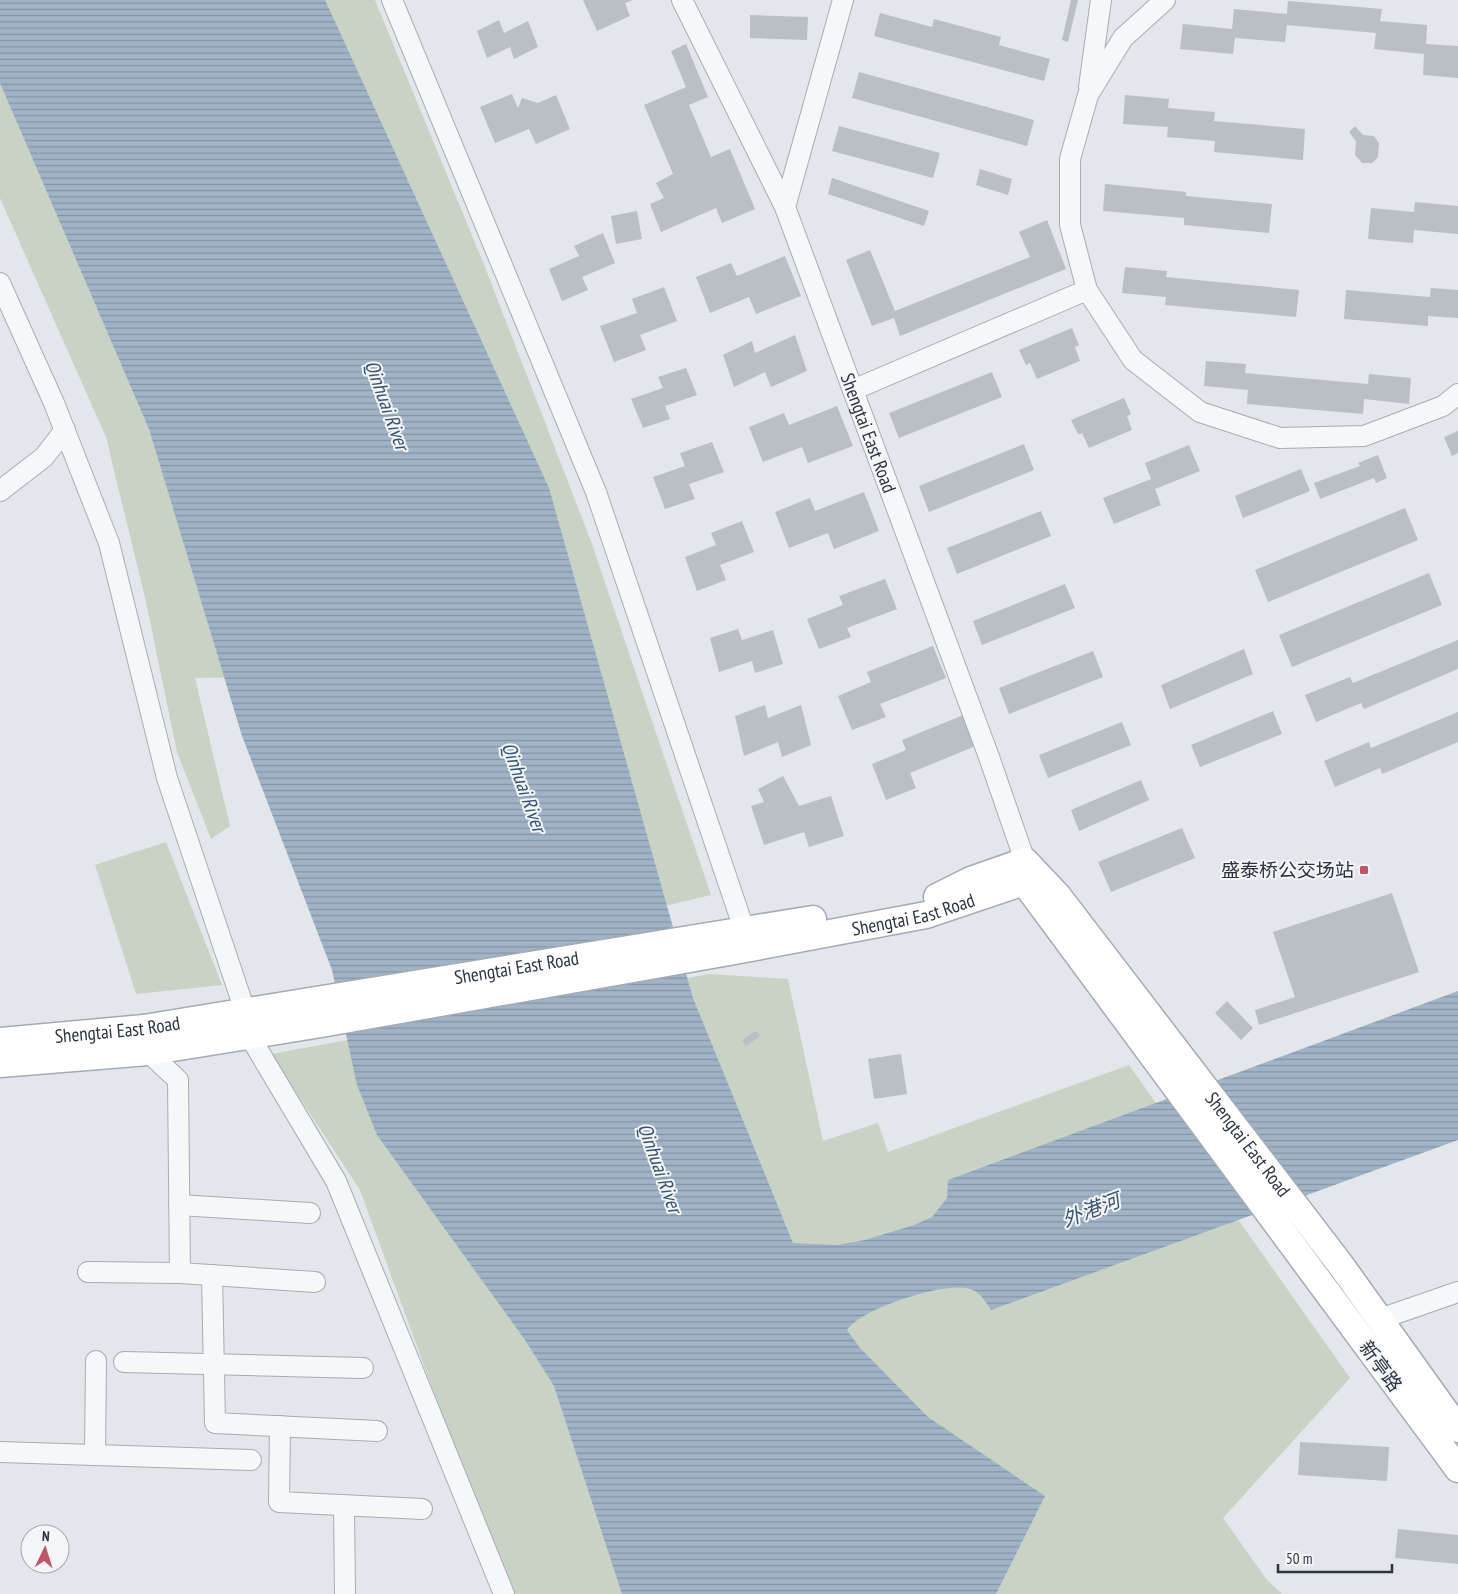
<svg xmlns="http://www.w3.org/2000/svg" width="1458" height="1594" viewBox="0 0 1458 1594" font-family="'PT Sans Narrow','Noto Sans SC',sans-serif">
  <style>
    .green { fill: #c9d3c5 }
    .water { fill: url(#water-rules) }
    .building { fill: #babfc6 }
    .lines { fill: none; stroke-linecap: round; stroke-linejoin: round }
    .minor-casing { stroke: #a8adb4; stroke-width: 22 }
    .major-casing { stroke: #a3abb5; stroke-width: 29 }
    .minor { stroke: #f5f7f9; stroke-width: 20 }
    .major { stroke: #fff; stroke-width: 26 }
    .poi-dot { fill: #c55266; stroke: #f3f5f7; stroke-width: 2 }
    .labels { text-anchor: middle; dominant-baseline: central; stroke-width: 4; stroke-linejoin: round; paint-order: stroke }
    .street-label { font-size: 19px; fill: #2c3441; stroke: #f3f5f7 }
    .poi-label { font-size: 19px; fill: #2c3441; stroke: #f3f5f7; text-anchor: end }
    .water-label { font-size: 20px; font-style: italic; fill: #395472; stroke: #f3f5f7 }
  </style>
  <defs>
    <pattern id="water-rules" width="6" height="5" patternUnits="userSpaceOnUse" patternTransform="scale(1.25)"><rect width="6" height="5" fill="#a1b4c7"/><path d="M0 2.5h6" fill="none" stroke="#8393a3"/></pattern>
  </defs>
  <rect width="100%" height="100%" fill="#e3e6ea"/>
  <path class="green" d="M0,0H375L485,267L592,544L711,895L652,909L574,672L195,678L230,826L211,839L177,752L146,602L106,437L0,198Z
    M166,842L222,985L136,994L95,865Z
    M710,974L788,979L823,1141L878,1123L888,1152L1129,1065L1350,1378L1223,1518L1267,1580L1282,1594H513L446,1426L360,1190L271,1054Z"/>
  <path class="water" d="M0,0H325L549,488L693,998L793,1243L837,1245L865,1240L914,1225L932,1217L947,1198L948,1180L1458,991V1140L991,1310C986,1302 981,1294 973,1290C951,1279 873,1306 855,1322C852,1324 849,1327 847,1330L860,1348L928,1417L1045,1496L996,1594H622L554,1386L525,1340L377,1135L357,1085L332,970L242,736L149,429L0,83Z"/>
  <path class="building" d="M583,0H633L625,3L630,16L597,31Z
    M1071,0H1078L1068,42L1062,40Z
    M1288,1L1382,9L1380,21L1427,25L1426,44L1458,46V78L1423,75L1424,54L1374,49L1376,33L1287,25L1285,42L1235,38L1233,54L1180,49L1183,24L1232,29L1234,9L1287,14Z
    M880,13L932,27L934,19L1001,37L999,45L1050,59L1044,81L874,36Z
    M750,15L808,17L807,40L750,38Z
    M499,20L504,33L528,21L538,47L514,59L510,47L487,58L477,31Z
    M686,44L708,97L689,105L711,157L730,149L755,209L722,223L716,208L661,232L650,204L664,198L656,183L673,174L644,105L686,87L671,51Z
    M859,72L1034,120L1027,146L852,98Z
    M512,94L518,108L522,98L538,103L556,95L570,129L536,144L529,129L495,143L480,107Z
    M1125,95L1169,99L1168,108L1215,112L1214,121L1305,129L1303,160L1214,152L1215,141L1167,137L1168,127L1123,124Z
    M839,126L940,153L933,178L832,151Z
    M1355,126L1363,135L1374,136L1379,143L1378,157L1372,163H1362L1355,155L1356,141L1349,132Z
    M980,169L1012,179L1008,195L976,185Z
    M832,178L929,211L924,226L828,194Z
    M1105,184L1186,192V196L1272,204L1269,233L1184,225V218L1103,211Z
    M1415,202L1458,206V234L1414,230L1413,243L1368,239L1371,208L1414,212Z
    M637,211L642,239L616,244L611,216Z
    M1047,220L1066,269L900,336L894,318L872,326L846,260L870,250L895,311L1030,257L1019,232Z
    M603,233L615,263L582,277L588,290L562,301L549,269L579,256L574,246Z
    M785,256L801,296L756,314L749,297L710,313L696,277L731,263L737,276Z
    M1125,267L1167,271L1166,277L1299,290L1296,317L1165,305L1166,297L1122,293Z
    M664,287L677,321L640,335L646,350L614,362L600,326L637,313L632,299Z
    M1431,288L1458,290V318L1428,316V326L1344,319L1346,290L1430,297Z
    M1072,328L1079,345L1075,347L1080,361L1037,379L1030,363L1026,365L1019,350Z
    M795,335L807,371L771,387L765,372L734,387L723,355L752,341L755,353Z
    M1206,361L1246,364L1245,373L1368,384L1369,374L1411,378L1409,404L1364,399L1363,414L1247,404L1248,390L1204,386Z
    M686,368L697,395L665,406L670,419L643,428L631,399L663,388L658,377Z
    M992,372L1002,397L899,438L889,413Z
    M1124,398L1131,414L1127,416L1132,430L1089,448L1082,433L1078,434L1071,420Z
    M837,406L853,446L808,463L802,447L763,462L749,427L784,413L789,425Z
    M1458,431V453L1452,456L1444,437Z
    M712,442L724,472L689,484L695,499L665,509L653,477L685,466L680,453Z
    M1024,444L1034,470L929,512L919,486Z
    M1189,445L1200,471L1155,489L1161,505L1114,524L1103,498L1151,479L1145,463Z
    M1378,455L1387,478L1376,483L1374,478L1320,499L1314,483L1360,466L1358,463Z
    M1301,469L1310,491L1243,518L1235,496Z
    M864,492L879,531L834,549L828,533L789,548L775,512L810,498L815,511Z
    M1405,508L1418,540L1268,602L1255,570Z
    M1041,511L1051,536L957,574L947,548Z
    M742,521L754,552L720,565L726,580L697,591L685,557L716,545L711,533Z
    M1429,573L1442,605L1292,667L1279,635Z
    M885,579L897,609L847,628L851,637L819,649L807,619L843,605L839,596Z
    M1065,584L1075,608L982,645L973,621Z
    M738,629L742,640L773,630L783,664L755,673L752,661L719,672L710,638Z
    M1458,640V669L1364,709L1361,703L1316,722L1305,695L1350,677L1353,683Z
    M933,646L946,678L880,704L886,717L852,730L838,696L871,682L867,672Z
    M1244,649L1253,674L1170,709L1161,685Z
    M1093,651L1103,677L1009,714L999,688Z
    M765,705L768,718L801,705L811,745L782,757L778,742L744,756L735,716Z
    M1273,711L1282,734L1200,767L1191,745Z
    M1458,712V742L1382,774L1380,768L1335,787L1324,761L1369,742L1371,748Z
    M966,714L978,745L910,773L916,788L886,800L872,764L906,750L902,740Z
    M1122,722L1131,745L1048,778L1039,755Z
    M783,776L799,806L831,796L844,836L809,847L804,832L764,845L751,806L764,802L758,789Z
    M1141,780L1149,800L1079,831L1071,810Z
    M1182,828L1195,858L1111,892L1098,862Z
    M1392,893L1419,972L1259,1025L1255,1010L1295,997L1273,932Z
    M1227,1001L1253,1028L1241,1040L1215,1013Z
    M756,1031L760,1036L746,1046L742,1040Z
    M901,1054L907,1094L874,1099L868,1059Z
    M1300,1442L1389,1447L1387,1481L1298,1475Z
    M1398,1529L1458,1535V1564L1395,1558Z"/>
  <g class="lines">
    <g class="minor-casing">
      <g id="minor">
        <path d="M392,0L596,492L744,929L746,944"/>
        <path id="s1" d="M682,0L785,207L989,757L1025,861L1024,875"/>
        <path d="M1165,0L1123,38L1088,95L1070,159V225L1087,290L1133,360L1200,412L1280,438L1364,436L1443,406L1458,394"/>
        <path d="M1089,87L1101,0"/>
        <path d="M785,207L843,0"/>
        <path d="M0,283L54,403L109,543L167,778L245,1011"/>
        <path d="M853,390L1087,290"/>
        <path d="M0,491L44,457L65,430"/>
        <path d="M249,1035L336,1181L504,1594"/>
        <path d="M179,1205L310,1213"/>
        <path d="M88,1272L180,1273L178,1080L148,1052"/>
        <path d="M180,1273L315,1282"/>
        <path d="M212,1275L215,1423L377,1431"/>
        <path d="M1380,1319L1458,1292"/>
        <path d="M124,1362L363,1368"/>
        <path d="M280,1426L279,1502L422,1509"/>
        <path d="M0,1452L251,1460"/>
        <path d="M95,1455L96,1361"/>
        <path d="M344,1505L345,1594"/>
      </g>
    </g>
    <g class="major-casing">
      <g id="major">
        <path id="s2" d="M937,897L971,880L1025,861L1058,896L1340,1264L1458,1429"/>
        <path id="s3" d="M0,1041L144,1028L813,919"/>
        <path id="s4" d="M0,1064L148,1052L321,1024L729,952L926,915L1024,882L1458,1469"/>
      </g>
    </g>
    <use href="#minor" class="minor"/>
    <use href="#major" class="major"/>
  </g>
  <rect class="poi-dot" x="1359" y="865" width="10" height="10" rx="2.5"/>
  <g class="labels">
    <g class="street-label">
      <text stroke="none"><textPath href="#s1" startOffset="472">Shengtai East Road</textPath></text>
      <text stroke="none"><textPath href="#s4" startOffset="926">Shengtai East Road</textPath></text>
      <text stroke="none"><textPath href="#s3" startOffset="522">Shengtai East Road</textPath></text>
      <text stroke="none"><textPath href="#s3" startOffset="118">Shengtai East Road</textPath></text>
      <text stroke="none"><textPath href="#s2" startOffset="456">Shengtai East Road</textPath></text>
      <text transform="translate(1381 1366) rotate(54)">新亭路</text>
    </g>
    <g class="poi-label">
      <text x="1354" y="870">盛泰桥公交场站</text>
    </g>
    <g class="water-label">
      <text transform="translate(387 405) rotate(70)">Qinhuai River</text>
      <text transform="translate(524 787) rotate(70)">Qinhuai River</text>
      <text transform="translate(660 1168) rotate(70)">Qinhuai River</text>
      <text transform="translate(1091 1210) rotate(-21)">外港河</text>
    </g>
  </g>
  <g transform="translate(45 1549) rotate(4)"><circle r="24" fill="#f3f5f7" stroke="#a3a8ae"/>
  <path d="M0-4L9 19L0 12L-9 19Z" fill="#c55266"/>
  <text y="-8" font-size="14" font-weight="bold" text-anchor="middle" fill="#2c3441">N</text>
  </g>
  <path d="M1278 1564v8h114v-8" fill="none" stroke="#2c3441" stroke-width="2.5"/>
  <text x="1286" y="1564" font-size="15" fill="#2c3441" stroke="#f3f5f7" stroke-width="4" paint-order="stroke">50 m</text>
</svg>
